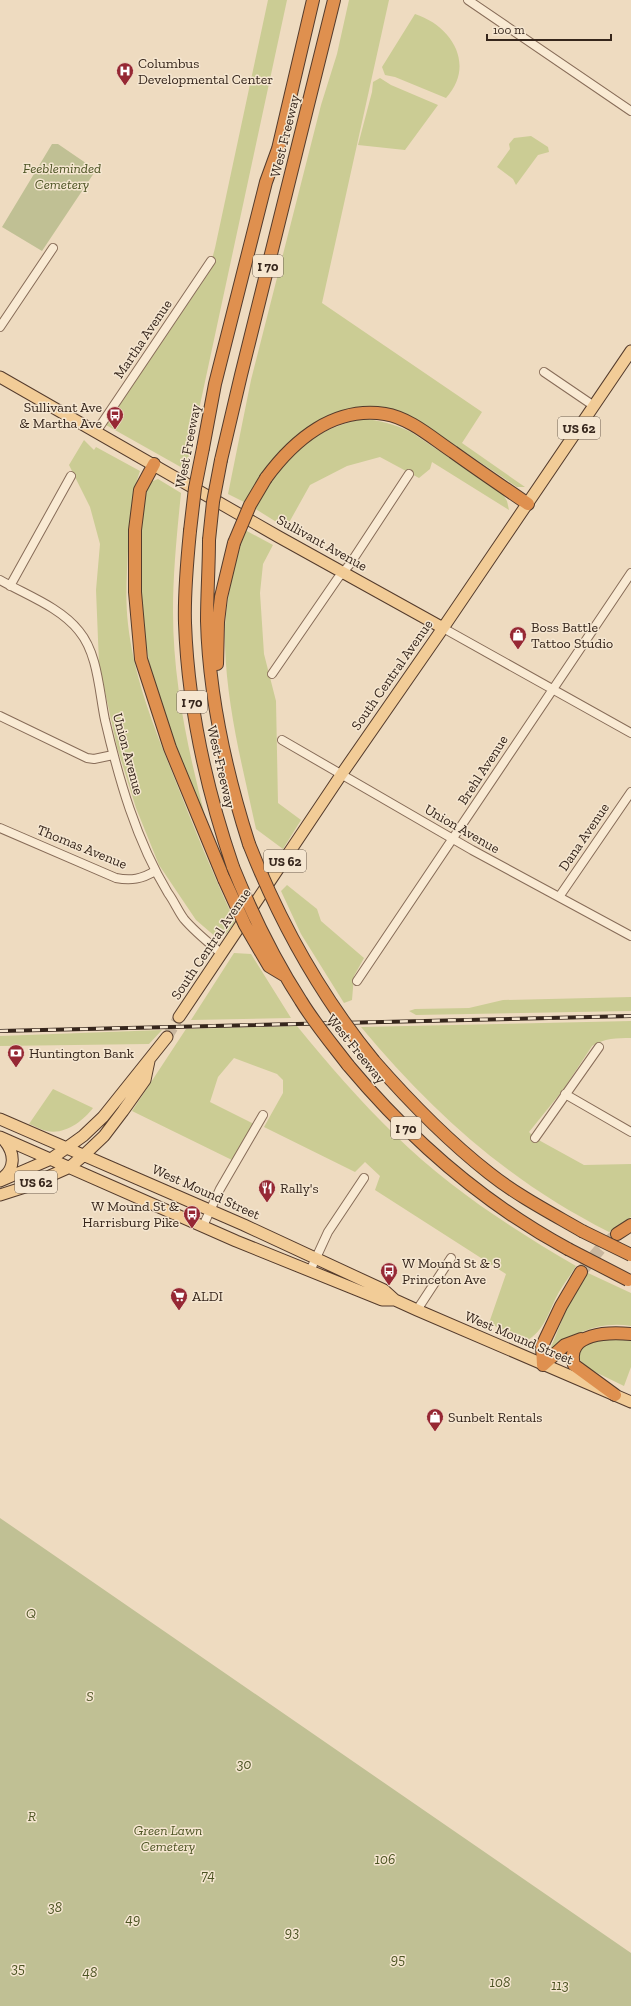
<svg xmlns="http://www.w3.org/2000/svg" width="631" height="2006" viewBox="0 0 631 2006" font-family="'Zilla Slab',serif">
  <style>
    .green { fill: #cbcc94 }
    .cemetery { fill: #c0c094 }
    .lines { fill: none; stroke-linecap: round; stroke-linejoin: round }
    .major-tunnel { stroke: #c9b79f; stroke-width: 11; stroke-dasharray: 11 5.5; stroke-linecap: butt }
    .highway-tunnel { stroke: #c9b79f; stroke-width: 12; stroke-dasharray: 12 6; stroke-linecap: butt }
    .minor-casing { stroke: #876c58; stroke-width: 10 }
    .major-casing { stroke: #543b2c; stroke-width: 13 }
    .highway-casing { stroke: #543b2c; stroke-width: 14 }
    .minor { stroke: #f9ead3; stroke-width: 8 }
    .major { stroke: #f2cc97; stroke-width: 11 }
    .highway { stroke: #df904f; stroke-width: 12 }
    .rail-casing { stroke: #36261c; stroke-width: 4 }
    .rail { stroke: #f5e6d0; stroke-width: 2.5; stroke-dasharray: 8; stroke-linecap: butt }
    .highway-bridge-casing { stroke: #543b2c; stroke-width: 14; stroke-linecap: butt }
    .highway-bridge { stroke: #df904f; stroke-width: 12 }
    .labels { text-anchor: middle; dominant-baseline: central; stroke-width: 3; stroke-linejoin: round; paint-order: stroke }
    .shield { fill: #f5e6d0; stroke: #6f6052; stroke-width: 1 }
    .shield-label { font-size: 13px; font-weight: bold; fill: #36261c }
    .poi-label { font-size: 14px; fill: #36261c; stroke: #f5e6d0; text-anchor: start }
    .street-label { font-size: 14px; fill: #36261c; stroke: #f5e6d0 }
    .park-label { font-size: 14px; font-style: italic; fill: #4c5323; stroke: #f5e6d0 }
  </style>
  <rect width="100%" height="100%" fill="#eedbc0"/>
  <path class="green" d="M268,0H287L186,470L106,425L208,274L215,248Z
    M349,0H389L322,303L482,412L462,443L525,487H517L417,420L378,408L299,434L270,463L244,502L228,494L251,380L321,105L337,54Z
    M415,14C452,26 476,65 446,98L395,77L385,75L382,67Z
    M380,78L391,85L438,105L405,150L358,145L372,92L373,82Z
    M531,136L548,147L549,152L538,155L516,185L513,179L497,167L510,149L509,144L514,138Z
    M361,419C380,420 394,424 411,432L502,493L507,501L509,510L432,462L430,469L419,478L380,457L347,466L310,485L286,528L254,508C281,461 306,432 361,419Z
    M84,440L94,450L96,447L140,471C131,496 129,522 128,549C127,574 125,599 128,624C134,678 154,727 174,777C193,826 213,874 235,922L226,934L217,938L196,920L159,865L136,808L117,747L99,664L96,590L100,544L90,507L69,465Z
    M151,479L153,481L158,479L181,493C177,533 173,572 173,612C173,681 188,750 205,816L202,818L155,693L141,619V509L147,486Z
    M245,530L273,545L263,564L260,593L264,654L276,701L278,803L301,820L283,849L256,829C243,769 227,708 225,646C223,608 234,566 245,530Z
    M287,885L317,909L321,921L364,958L354,976L352,1000L344,1003L301,934L281,891Z
    M234,953L251,954L291,1018L191,1020Z
    M631,997V1011L416,1015L409,1011L415,1009L469,1008L503,1000Z
    M631,1021V1038C617,1038 604,1038 592,1046L563,1090L529,1132L535,1138L584,1165L631,1164V1217L609,1232C508,1181 433,1113 361,1027Z
    M297,1026C328,1064 360,1101 395,1135C448,1187 512,1229 576,1266C571,1275 564,1283 559,1292C549,1310 545,1331 526,1341L489,1323L506,1274L375,1190L380,1176L365,1162L355,1172L264,1127L283,1093V1080L277,1074L234,1058L218,1077L210,1102L254,1124L234,1161L132,1111L186,1029Z
    M162,1030L149,1044L0,1046V1036Z
    M53,1089L93,1108C83,1121 65,1135 47,1131C41,1130 35,1126 29,1124Z
    M588,1273L631,1293V1326C601,1321 575,1332 552,1350L551,1347L567,1308Z
    M618,1339L631,1341V1367L624,1386L589,1369L576,1356C583,1339 602,1340 618,1339Z"/>
  <path class="cemetery" d="M52,144H58L96,170L42,251L2,227Z
    M0,1518L631,1953V2006H0Z"/>
  <g class="lines">
    <path class="major-tunnel" d="M167,1037L179,1017"/>
    <path class="highway-tunnel" d="M581,1272L600,1249L617,1234"/>
    <g class="minor-casing">
      <path id="minor" d="M468,0L631,111
        M0,327L53,248
        M544,372L594,406
        M96,432L211,261
        M0,580C26,595 60,607 79,631C98,654 99,691 105,720C119,780 136,840 168,893C174,901 178,911 184,919C195,932 209,943 222,954
        M10,586L71,476
        M443,628L631,733
        M272,674L338,578L350,564L409,474
        M0,716L87,758L94,759L113,755
        M282,740L472,850L631,936
        M0,828L116,878C131,881 142,879 155,871
        M559,897L631,792
        M357,981L631,573
        M565,1094L631,1132
        M535,1138L599,1047
        M203,1226L220,1189L263,1115
        M310,1271L328,1232L364,1178
        M417,1310L451,1258"/>
    </g>
    <g class="major-casing">
      <path id="major" d="M0,377L279,537L443,628
        M179,1017L341,775L443,628L631,351
        M0,1119L244,1225L384,1290L395,1300L417,1310L631,1402
        M0,1137L236,1241L382,1300H395
        M1,1179C16,1169 15,1153 4,1140
        M0,1181L51,1159L83,1136L103,1117L167,1037
        M0,1195L25,1187L70,1167L84,1155L104,1136L123,1111L145,1080L149,1061"/>
    </g>
    <g class="highway-casing">
      <path id="highway" d="M203,448L215,384L266,182L278,149L313,0
        M221,460L241,375L334,0
        M154,464L140,490L135,530V592L141,659L170,748L224,879
        M266,478C294,440 334,406 385,414C410,418 432,438 453,452C478,470 503,487 528,504
        M190,531C187,562 184,592 185,623C188,706 206,788 233,867
        M209,540C209,567 207,594 207,621C209,698 226,772 249,844
        M217,664L218,622L221,597L234,543
        M374,1061C409,1101 447,1140 489,1173C518,1196 551,1213 582,1231
        M348,1065C410,1139 483,1203 568,1249
        M617,1234L631,1225
        M543,1365L542,1346L561,1306L581,1272
        M543,1365L565,1345L581,1339
        M615,1395L574,1365C565,1332 610,1332 631,1334"/>
    </g>
    <use href="#minor" class="minor"/>
    <use href="#major" class="major"/>
    <use href="#highway" class="highway"/>
    <g class="rail-casing">
      <path id="rail" d="M0,1031L631,1016"/>
    </g>
    <use href="#rail" class="rail"/>
    <g class="highway-bridge-casing">
      <path id="highway-bridge" d="M190,531L195,488L203,448
        M209,540L213,502L221,460
        M234,543L250,505L266,478
        M249,844C280,923 320,995 374,1061
        M233,867C252,914 274,959 301,1001C315,1024 332,1044 348,1065
        M224,879L245,925L269,966L284,975
        M582,1231L631,1255
        M568,1249L628,1280"/>
    </g>
    <use href="#highway-bridge" class="highway-bridge"/>
  </g>
  <defs>
    <g id="hospital-pin" transform="scale(0.9)"><path d="M0 17L-7.5 6A9.5 9.5 0 1 1 7.5 6Z" fill="#962834" stroke="#f5e6d0"/><path d="M-5-5h3v3.5h4V-5h3V5h-3V1.5h-4V5h-3Z" fill="#fff"/></g>
    <g id="bus-pin" transform="scale(0.9)"><path d="M0 17L-7.5 6A9.5 9.5 0 1 1 7.5 6Z" fill="#962834" stroke="#f5e6d0"/><path d="M-5-6H5V4H4V6H2V4H-2V6H-4V4H-5ZM-3.5-4V0h7V-4ZM-3.5 1.2v1.5H-2V1.2ZM2 1.2v1.5H3.5V1.2Z" fill="#fff"/></g>
    <g id="shop-pin" transform="scale(0.9)"><path d="M0 17L-7.5 6A9.5 9.5 0 1 1 7.5 6Z" fill="#962834" stroke="#f5e6d0"/><path d="M-5-2.5h2.3a2.7 3.5 0 0 1 5.4 0H5L5.5 6h-11ZM-1.5-2.5h3a1.5 2.3 0 0 0-3 0Z" fill="#fff"/></g>
    <g id="bank-pin" transform="scale(0.9)"><path d="M0 17L-7.5 6A9.5 9.5 0 1 1 7.5 6Z" fill="#962834" stroke="#f5e6d0"/><path d="M-6-4H6V4H-6ZM0-2.3a2.3 2.3 0 1 0 0 4.6a2.3 2.3 0 1 0 0-4.6Z" fill="#fff"/></g>
    <g id="restaurant-pin" transform="scale(0.9)"><path d="M0 17L-7.5 6A9.5 9.5 0 1 1 7.5 6Z" fill="#962834" stroke="#f5e6d0"/><path d="M-5-6h1v4h1v-4h1v4h1v-4h1v5L-1.5 .5V6h-2V.5L-5-1ZM5-6V6H3V1.5H1.5Q1.5-4 5-6Z" fill="#fff"/></g>
    <g id="supermarket-pin" transform="scale(0.9)"><path d="M0 17L-7.5 6A9.5 9.5 0 1 1 7.5 6Z" fill="#962834" stroke="#f5e6d0"/><path d="M-6-5.5h2.5l.6 2H6L4.5 2H-2.5L-4.4-4H-6ZM-1.5 3.2a1.3 1.3 0 1 0 .1 0ZM3 3.2a1.3 1.3 0 1 0 .1 0Z" fill="#fff"/></g>
  </defs>
  <g fill-rule="evenodd">
    <use href="#hospital-pin" x="125" y="71"/>
    <use href="#bus-pin" x="115" y="415"/>
    <use href="#shop-pin" x="518" y="635"/>
    <use href="#bank-pin" x="16" y="1053"/>
    <use href="#restaurant-pin" x="267" y="1188"/>
    <use href="#bus-pin" x="192" y="1214"/>
    <use href="#bus-pin" x="389" y="1271"/>
    <use href="#supermarket-pin" x="179" y="1296"/>
    <use href="#shop-pin" x="435" y="1417"/>
  </g>
  <g class="labels">
    <g class="shield">
      <rect x="253" y="255" width="30" height="22" rx="3"/>
      <rect x="558" y="417" width="42" height="22" rx="3"/>
      <rect x="177" y="691" width="30" height="22" rx="3"/>
      <rect x="264" y="850" width="42" height="22" rx="3"/>
      <rect x="391" y="1117" width="30" height="22" rx="3"/>
      <rect x="15" y="1171" width="42" height="22" rx="3"/>
    </g>
    <g class="shield-label">
      <text x="268" y="266">I 70</text>
      <text x="579" y="428">US 62</text>
      <text x="192" y="702">I 70</text>
      <text x="285" y="861">US 62</text>
      <text x="406" y="1128">I 70</text>
      <text x="36" y="1182">US 62</text>
    </g>
    <g class="poi-label">
      <text x="138" y="63">Columbus<tspan x="138" dy="16">Developmental Center</tspan></text>
      <text x="102" y="407" text-anchor="end">Sullivant Ave<tspan x="102" dy="16">&amp; Martha Ave</tspan></text>
      <text x="531" y="627">Boss Battle<tspan x="531" dy="16">Tattoo Studio</tspan></text>
      <text x="29" y="1053">Huntington Bank</text>
      <text x="280" y="1188">Rally's</text>
      <text x="179" y="1206" text-anchor="end">W Mound St &amp;<tspan x="179" dy="16">Harrisburg Pike</tspan></text>
      <text x="402" y="1263">W Mound St &amp; S<tspan x="402" dy="16">Princeton Ave</tspan></text>
      <text x="192" y="1296">ALDI</text>
      <text x="448" y="1417">Sunbelt Rentals</text>
    </g>
    <g class="street-label">
      <text transform="translate(285 136) rotate(-76)">West Freeway</text>
      <text transform="translate(143 339) rotate(-56)">Martha Avenue</text>
      <text transform="translate(188 446) rotate(-79)">West Freeway</text>
      <text transform="translate(322 543) rotate(29)">Sullivant Avenue</text>
      <text transform="translate(392 675) rotate(-55)">South Central Avenue</text>
      <text transform="translate(128 754) rotate(75)">Union Avenue</text>
      <text transform="translate(221 767) rotate(77)">West Freeway</text>
      <text transform="translate(483 770) rotate(-57)">Brehl Avenue</text>
      <text transform="translate(462 829) rotate(30)">Union Avenue</text>
      <text transform="translate(584 837) rotate(-56)">Dana Avenue</text>
      <text transform="translate(82 847) rotate(22)">Thomas Avenue</text>
      <text transform="translate(211 944) rotate(-56)">South Central Avenue</text>
      <text transform="translate(356 1049) rotate(51)">West Freeway</text>
      <text transform="translate(206 1192) rotate(24)">West Mound Street</text>
      <text transform="translate(519 1338) rotate(23)">West Mound Street</text>
    </g>
    <g class="park-label">
      <text x="62" y="168">Feebleminded<tspan x="62" dy="16">Cemetery</tspan></text>
      <text x="31" y="1613">Q</text>
      <text x="90" y="1696">S</text>
      <text x="244" y="1764">30</text>
      <text x="32" y="1816">R</text>
      <text x="168" y="1830">Green Lawn<tspan x="168" dy="16">Cemetery</tspan></text>
      <text x="385" y="1859">106</text>
      <text x="208" y="1875">74</text>
      <text x="55" y="1907">38</text>
      <text x="133" y="1919">49</text>
      <text x="292" y="1932">93</text>
      <text x="398" y="1959">95</text>
      <text x="18" y="1968">35</text>
      <text x="90" y="1972">48</text>
      <text x="500" y="1982">108</text>
      <text x="560" y="1985">113</text>
    </g>
  </g>
  <path d="M487 34v6h124v-6" fill="none" stroke="#36261c" stroke-width="2"/>
  <text x="493" y="34" font-size="12" fill="#36261c" stroke="#f5e6d0" stroke-width="3" paint-order="stroke">100 m</text>
</svg>
